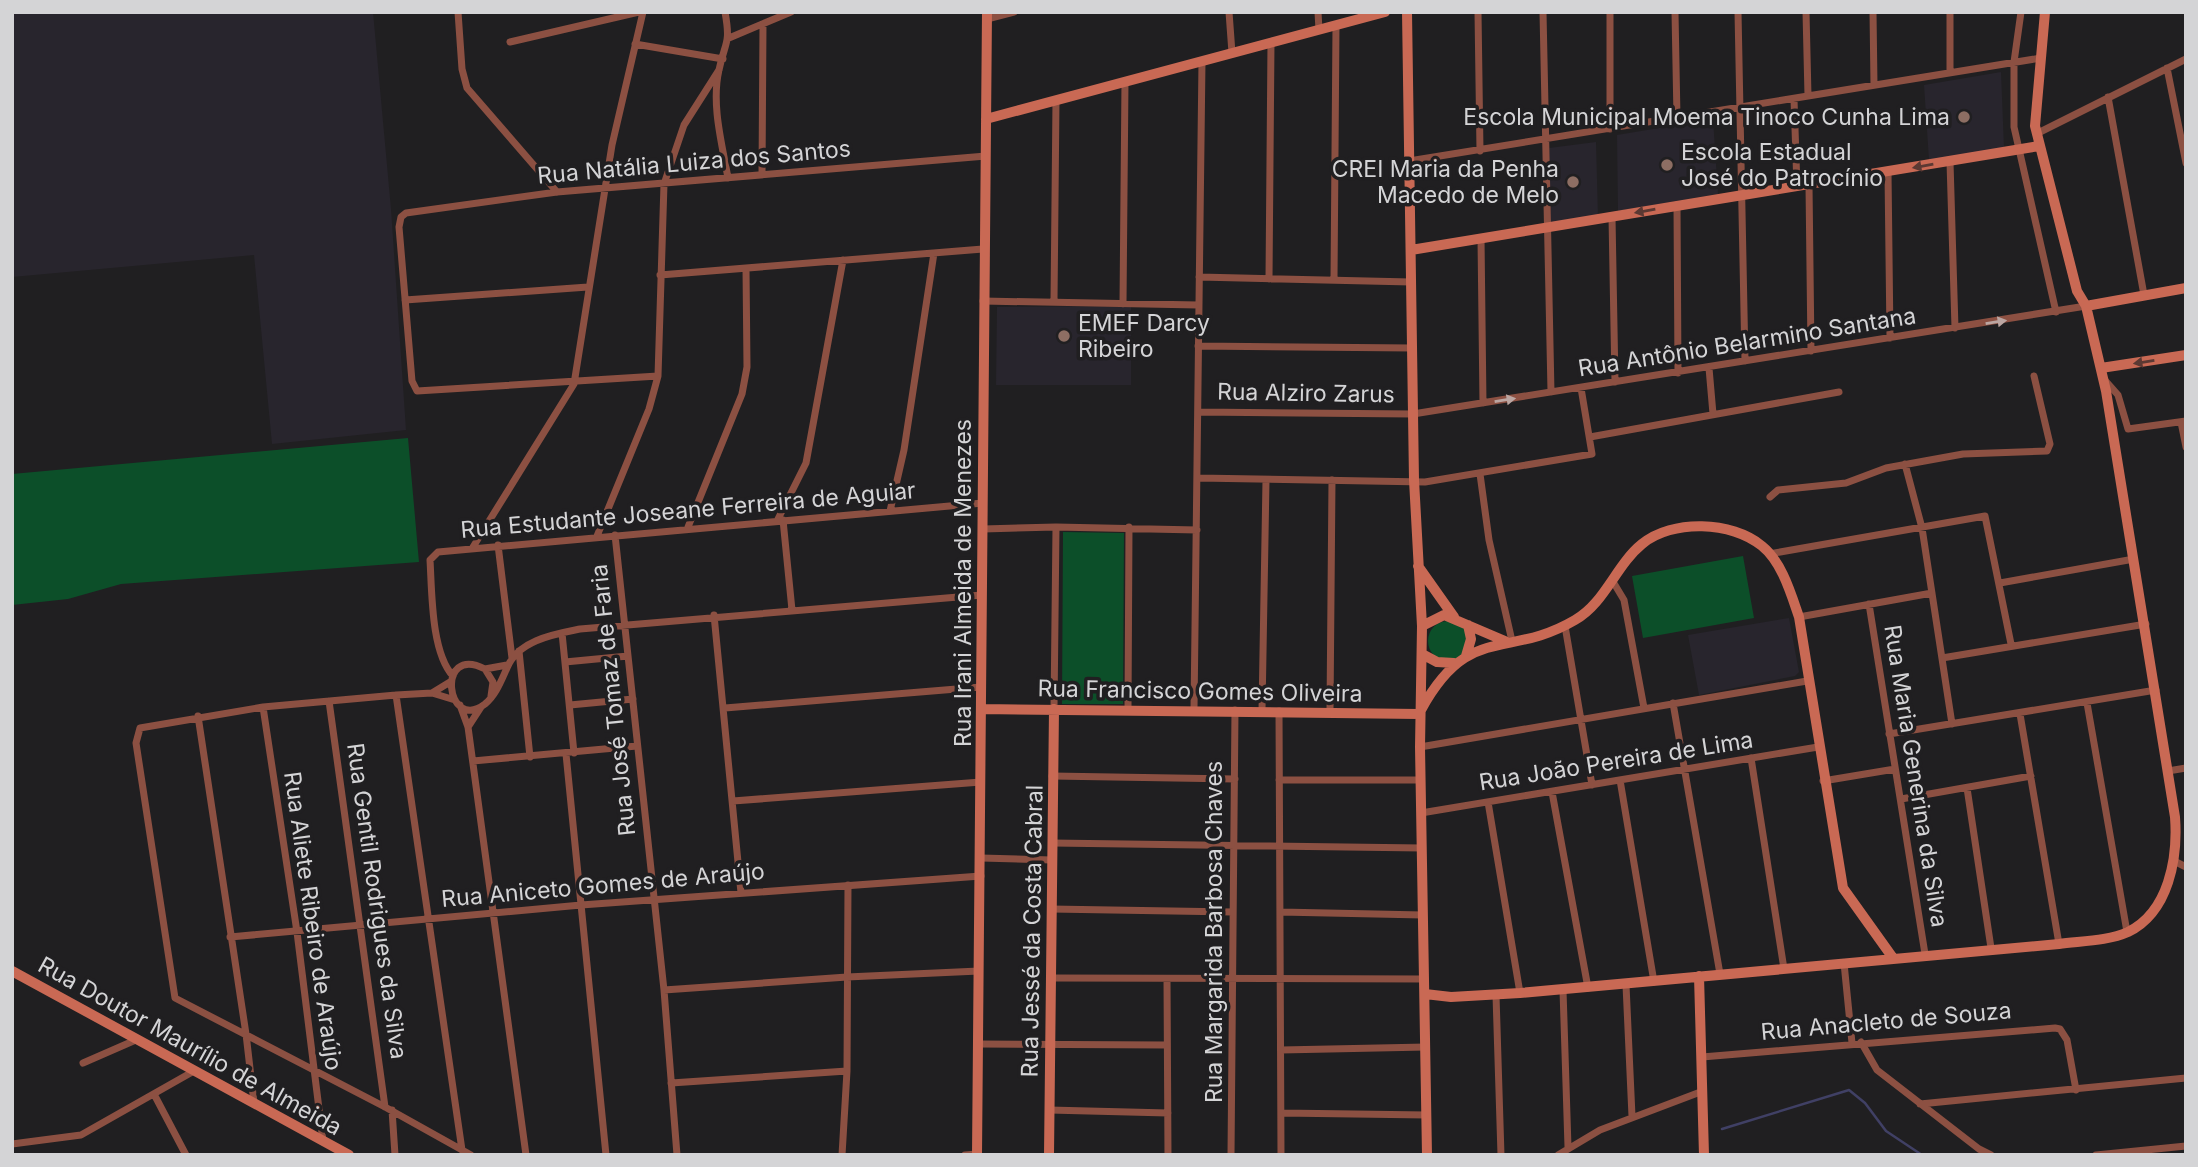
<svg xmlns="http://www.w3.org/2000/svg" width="2198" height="1167" viewBox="0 0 2198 1167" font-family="Inter,sans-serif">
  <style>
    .built { fill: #28252d }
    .green { fill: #0c4f29 }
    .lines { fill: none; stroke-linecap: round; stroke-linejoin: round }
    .stream { stroke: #404065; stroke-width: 2.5 }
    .street { stroke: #8c5042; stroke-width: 7 }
    .secondary { stroke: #c96954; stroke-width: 10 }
    .oneway { fill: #5b3933 }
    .oneway2 { fill: #bba6a2 }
    .education-dot { fill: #8d6e63; stroke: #201f21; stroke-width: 2.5 }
    .labels { text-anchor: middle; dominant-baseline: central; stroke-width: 7; stroke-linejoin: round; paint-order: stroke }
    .poi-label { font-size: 23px; fill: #d4d4d6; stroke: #201f21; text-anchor: end }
    .street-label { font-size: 23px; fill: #d4d4d6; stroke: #201f21 }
  </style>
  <rect width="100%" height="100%" fill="#201f21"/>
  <path class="built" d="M12,12H373L391,209L406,430L272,444L254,255L12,277Z
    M2001,72L2004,148L1929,160L1924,85Z
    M1713,119L1718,194L1618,211L1617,135Z
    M1596,142L1598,217L1550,223L1549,148Z
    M1131,306V385H996L997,307Z
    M1789,618L1799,672L1795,676L1699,695L1688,635Z"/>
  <path class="green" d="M408,438L419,562L121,584L68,599L12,605V474Z
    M1063,532L1124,533L1123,704H1062Z
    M1743,556L1754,618L1643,638L1632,576Z
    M1428 641a20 20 0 1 1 40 0a20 20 0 1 1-40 0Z"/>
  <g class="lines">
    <path class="stream" d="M1722,1129L1849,1090L1865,1103L1886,1131L1922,1155"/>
    <path class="street" d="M458,12L462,69L467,88L557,192
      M725,12C731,45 725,41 719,70C711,104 722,144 728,178
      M1229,12L1232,53
      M1318,12L1319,30
      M1478,12L1480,151
      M1543,12L1551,392
      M1610,12V129
      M1675,12L1677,118
      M1738,12L1745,361
      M1806,12L1808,96
      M1873,12L1874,85
      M1950,12V72
      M2021,12L2014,62V127L2056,312
      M987,19L1014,12
      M729,38L791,12
      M510,42L639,12
      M635,44L723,59
      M2167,68L2186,163
      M2108,97L2144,295
      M1794,99L1797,187
      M2036,134L2186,59
      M1409,161L2041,58
      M1950,162L1955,328
      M1888,172L1890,338
      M762,175L763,24
      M1809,185L1811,351
      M1677,205L1678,373
      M1612,217L1615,382
      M1481,238L1483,403
      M660,275L983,249
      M1199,277L1411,282
      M1269,279L1271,42
      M1334,280L1336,25
      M405,300L588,287
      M983,301L1198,305
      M1054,302L1056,100
      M1123,304L1125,81
      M1198,346L1412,348
      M1709,368L1713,414
      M658,376L417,391L412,381L399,227L401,217L406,213L557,192L986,156
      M2103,378L2118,395L2128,429L2186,421
      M1199,412L1413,414L2086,306
      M2181,422L2186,447
      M1590,437L1839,392
      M1905,464L1922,528L1952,724
      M1480,474L1489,540L1512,641
      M1198,478L1425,482L1592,454L1581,388
      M1770,497L1778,490L1846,483L1886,468L1963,454L2047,451L2050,444L2034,376
      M890,511L904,450L934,253
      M783,520L792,610
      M777,521L806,463L843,260
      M688,527L742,394L747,367L746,268
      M983,529L1056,527L1197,530
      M615,535L664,990L677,1155
      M597,536L649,409L658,376L664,184L684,125L719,70
      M498,545L512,658
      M473,547L574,384L612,145L643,12
      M1769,554L1985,516L2011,644
      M1612,580L1624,600L1644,708
      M2000,583L2134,559
      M1869,604L1925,954
      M714,615L741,893
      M1799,617L1932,593
      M1565,626L1592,785
      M562,633L574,753
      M519,651L530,757
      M1942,658L2146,624
      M565,662L628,656
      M485,669L507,665
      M453,676C431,652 432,592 430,560L438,552L983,503
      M432,693L450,682
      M396,695L462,1150
      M491,696L493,682L485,669C435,643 446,734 485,704C496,695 501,681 507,668C518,640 555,634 580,629L982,595
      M455,700L432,693L396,695L263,707L140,728L136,743L175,998L385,1107L471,1155
      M329,701L385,1107
      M1673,703L1720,974
      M2087,703L2127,932
      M460,705L468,727L526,1155
      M570,705L633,699
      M263,707L297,932L323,1141
      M725,708L981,687
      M1128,708L1129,527
      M1054,709L1056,527
      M1194,709L1202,61
      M1262,710L1266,480
      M1279,711L1281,1155
      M1330,711L1332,480
      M2020,714L2059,944
      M198,716L246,1034L254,1103
      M468,727L481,707
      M1889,734L2156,690
      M1420,747L1807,681
      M566,754L606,1155
      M1751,758L1784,969
      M473,761L637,746
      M2168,771L2186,768
      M1052,776L1235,779
      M1279,780H1421
      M1620,780L1654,982
      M1823,781L1895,769
      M1967,788L1991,948
      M1552,792L1588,988
      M1901,799L2031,776
      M733,801L981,782
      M1488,802L1520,993
      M1421,813L1818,747
      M1052,843L1422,848
      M981,858L1052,860
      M2174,861L2186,867
      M1051,909L1233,912
      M1280,912L1423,915
      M230,937L581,905L981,876
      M1844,963L1852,1043
      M1050,978L1425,979
      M1167,979L1168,1155
      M1626,985L1632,1116
      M664,990L847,977L979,971
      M1563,990L1568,1147
      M1496,995L1501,1155
      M1861,1042L1877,1070L1979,1149L1991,1155
      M978,1044L1167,1045
      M1281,1050L1426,1047
      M1702,1057L2055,1028L2060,1029L2067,1040L2076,1090
      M83,1063L138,1039
      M671,1083L847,1071
      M155,1096L186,1155
      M1920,1104L2186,1078
      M392,1110L395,1155
      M1049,1110L1168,1113
      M1281,1113L1427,1115
      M12,1144L81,1135L194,1071
      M842,1155L847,1071L848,885
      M965,1155L977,1154
      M1231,1155L1235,710
      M1558,1155L1600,1130L1703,1091
      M2096,1155L2186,1146"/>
    <path class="secondary" d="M1407,12L1414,480L1422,626L1420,747L1427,1155
      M986,119L1385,12
      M1411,250L2039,146
      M2086,306L2186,288
      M2101,368L2186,355
      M1418,566L1454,617
      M1422,626L1444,615L1505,641
      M1422,654L1437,662L1454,663
      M1466,656L1471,639L1468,625
      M981,709L1419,714
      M1421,710C1469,622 1507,660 1575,620C1605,603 1616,565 1642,544C1672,519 1732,521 1762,546C1782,562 1791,594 1799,617L1843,888L1893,958
      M12,971L349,1155
      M1699,976L1704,1155
      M1425,994L1451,997L1520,993L2059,944C2081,941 2108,941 2128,932C2169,912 2178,858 2175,817L2106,391L2086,306L2077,291L2035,126L2045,12
      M977,1155L987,12
      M1049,1155L1054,709"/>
  </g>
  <defs><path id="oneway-solid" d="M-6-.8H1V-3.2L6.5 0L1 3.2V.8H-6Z" transform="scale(1.75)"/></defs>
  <g class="oneway">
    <use href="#oneway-solid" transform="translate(1923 166) rotate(170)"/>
    <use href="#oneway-solid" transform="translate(1645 211) rotate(170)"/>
    <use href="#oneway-solid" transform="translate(2144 362) rotate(171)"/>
  </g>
  <g class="oneway2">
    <use href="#oneway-solid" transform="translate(1996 322) rotate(-9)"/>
    <use href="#oneway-solid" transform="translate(1505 400) rotate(-9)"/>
  </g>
  <g class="education-dot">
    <circle cx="1964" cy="117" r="7"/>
    <circle cx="1667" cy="165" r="7"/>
    <circle cx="1573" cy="182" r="7"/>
    <circle cx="1064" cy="336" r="7"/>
  </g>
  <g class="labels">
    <g class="poi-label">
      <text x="1950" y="117">Escola Municipal Moema Tinoco Cunha Lima</text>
      <text x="1681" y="152" text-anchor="start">Escola Estadual<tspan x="1681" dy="26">José do Patrocínio</tspan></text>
      <text x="1559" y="169">CREI Maria da Penha<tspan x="1559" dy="26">Macedo de Melo</tspan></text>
      <text x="1078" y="323" text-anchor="start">EMEF Darcy<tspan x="1078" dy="26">Ribeiro</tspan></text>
    </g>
    <g class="street-label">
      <text transform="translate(694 162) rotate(-5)">Rua Natália Luiza dos Santos</text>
      <text transform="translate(1747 342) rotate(-9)">Rua Antônio Belarmino Santana</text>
      <text transform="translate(1306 393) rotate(1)">Rua Alziro Zarus</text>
      <text transform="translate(688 510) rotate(-5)">Rua Estudante Joseane Ferreira de Aguiar</text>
      <text transform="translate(963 583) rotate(-90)">Rua Irani Almeida de Menezes</text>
      <text transform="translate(1200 691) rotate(1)">Rua Francisco Gomes Oliveira</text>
      <text transform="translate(613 700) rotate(-96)">Rua José Tomaz de Faria</text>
      <text transform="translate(1616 761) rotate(-9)">Rua João Pereira de Lima</text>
      <text transform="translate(1916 776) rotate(81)">Rua Maria Generina da Silva</text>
      <text transform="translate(603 885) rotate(-5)">Rua Aniceto Gomes de Araújo</text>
      <text transform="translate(377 901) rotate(82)">Rua Gentil Rodrigues da Silva</text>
      <text transform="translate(313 921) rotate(82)">Rua Aliete Ribeiro de Araújo</text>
      <text transform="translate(1032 931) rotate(-89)">Rua Jessé da Costa Cabral</text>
      <text transform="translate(1214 932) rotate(-90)">Rua Margarida Barbosa Chaves</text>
      <text transform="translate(1886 1021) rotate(-5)">Rua Anacleto de Souza</text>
      <text transform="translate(190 1046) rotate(29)">Rua Doutor Maurílio de Almeida</text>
    </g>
  </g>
  <rect width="2198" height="1167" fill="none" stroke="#d4d4d6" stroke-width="28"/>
</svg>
